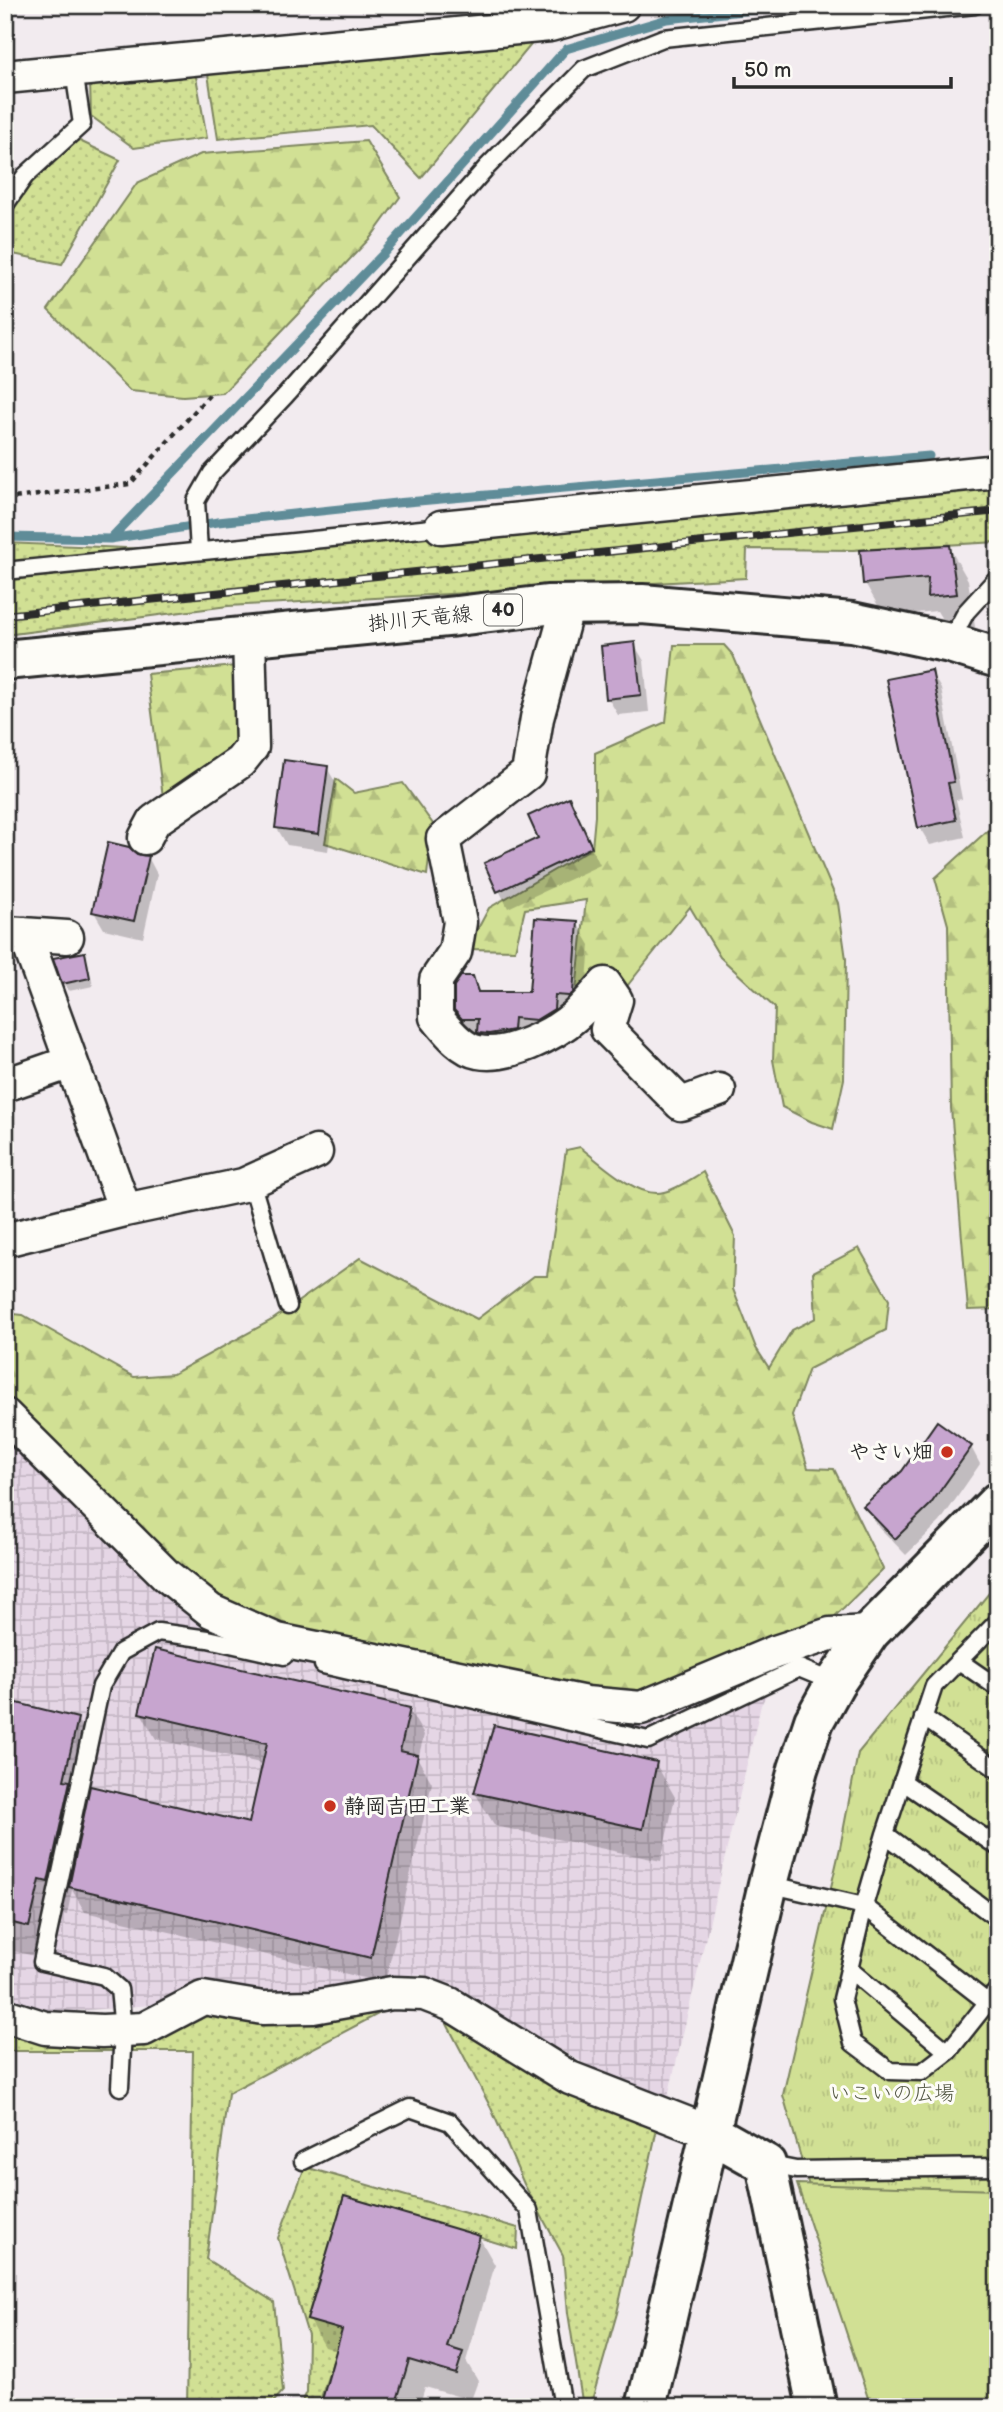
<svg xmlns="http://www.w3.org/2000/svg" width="1003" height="2412" viewBox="0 0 1003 2412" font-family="'Balsamiq Sans','Klee One',sans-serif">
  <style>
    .industrial { fill: url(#industrial-grid) }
    .grass { fill: url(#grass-dots); stroke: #7e8660; stroke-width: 2 }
    .forest { fill: url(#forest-firs); stroke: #7e8660; stroke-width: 2 }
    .park { fill: url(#park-tufts); stroke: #7e8660; stroke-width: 2 }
    .pitch { fill: #d1e094; stroke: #7e8660; stroke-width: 2 }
    .shadow { fill: #0003 }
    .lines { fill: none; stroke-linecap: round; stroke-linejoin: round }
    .stream { stroke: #5f8c98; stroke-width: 9 }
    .building { fill: #c7a5cf; stroke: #2b2b2b; stroke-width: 2 }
    .lane-casing { stroke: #2b2b2b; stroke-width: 21 }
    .street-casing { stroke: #2b2b2b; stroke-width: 37 }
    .secondary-casing { stroke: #2b2b2b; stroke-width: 44 }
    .primary-casing { stroke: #2b2b2b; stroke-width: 44 }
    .path { stroke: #2b2b2b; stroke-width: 4.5; stroke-dasharray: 5 5; stroke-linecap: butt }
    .lane { stroke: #fdfcf7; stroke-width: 16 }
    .street { stroke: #fdfcf7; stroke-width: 32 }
    .secondary { stroke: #fdfcf7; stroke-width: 38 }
    .primary { stroke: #fdfcf7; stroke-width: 38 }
    .rail-casing { stroke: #2b2b2b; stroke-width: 8 }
    .rail { stroke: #fdfcf7; stroke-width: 5; stroke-dasharray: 16; stroke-linecap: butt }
    .poi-dot { fill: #c8321e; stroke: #fdfcf7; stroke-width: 2.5 }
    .labels { text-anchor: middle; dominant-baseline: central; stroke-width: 6; stroke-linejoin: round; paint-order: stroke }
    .shield { fill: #fdfcf7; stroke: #6a6a68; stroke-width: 2 }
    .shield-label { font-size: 19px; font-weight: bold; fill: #2b2b2b }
    .street-label { font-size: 21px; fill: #2b2b2b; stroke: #fdfcf7 }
    .poi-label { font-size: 21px; font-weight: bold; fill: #2b2b2b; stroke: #fdfcf7; text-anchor: end }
    .park-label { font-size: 21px; fill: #545845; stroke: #fdfcf7 }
  </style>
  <defs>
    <pattern id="industrial-grid" width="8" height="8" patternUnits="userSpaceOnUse" patternTransform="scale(1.75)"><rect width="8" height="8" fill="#e5d6e5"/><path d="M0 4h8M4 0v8" fill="none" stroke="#c5b8c5"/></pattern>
    <pattern id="grass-dots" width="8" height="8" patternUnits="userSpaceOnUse" patternTransform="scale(1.75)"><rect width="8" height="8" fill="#d1e094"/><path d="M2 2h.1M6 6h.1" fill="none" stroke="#b4c080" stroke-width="1.8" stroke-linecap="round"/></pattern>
    <pattern id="forest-firs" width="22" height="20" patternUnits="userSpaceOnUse" patternTransform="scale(1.75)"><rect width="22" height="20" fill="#d1e094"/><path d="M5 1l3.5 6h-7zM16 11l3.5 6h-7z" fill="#b4c080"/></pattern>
    <pattern id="park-tufts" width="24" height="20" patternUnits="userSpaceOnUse" patternTransform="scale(1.75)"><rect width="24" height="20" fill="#d1e094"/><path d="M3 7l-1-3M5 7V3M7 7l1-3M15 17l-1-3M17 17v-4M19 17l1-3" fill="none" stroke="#b4c080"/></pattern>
  </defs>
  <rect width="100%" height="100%" fill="#f2ebef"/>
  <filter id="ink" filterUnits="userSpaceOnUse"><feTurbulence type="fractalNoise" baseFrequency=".0143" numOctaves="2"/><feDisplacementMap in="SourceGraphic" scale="14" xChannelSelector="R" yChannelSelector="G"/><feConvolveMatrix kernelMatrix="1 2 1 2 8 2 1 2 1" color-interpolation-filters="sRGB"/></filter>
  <g filter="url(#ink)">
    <path class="industrial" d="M5,1419L682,1706L739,1686L775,1652L794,1644L761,1705L667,2101L598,2071L423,1974L394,1976L310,1991H263L197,1981L151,2005L50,2013L5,1999Z"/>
    <path class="grass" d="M539,35L421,178L371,125L218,139L208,74Z
      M195,71L207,138L134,148L91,116L90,82Z
      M69,136L120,160L62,264L13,254L5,256V210Z
      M998,481V542L853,550L747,549L746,578L228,606L5,635V543L199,551L449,535Z
      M200,1999L399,2003L228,2093L206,2259L274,2302L283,2391L269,2407H187L193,2051H11L7,2025L52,2040Z
      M446,2022L564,2082L658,2124L617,2313L590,2407H583L568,2313L563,2255L524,2184L491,2108Z
      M305,2167L518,2228L517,2249L344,2196L307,2319L395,2346L341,2337L318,2407H300L307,2392L308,2335L278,2238Z"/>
    <path class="forest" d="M366,141L400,197L371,237L223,393L183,396L130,391L48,310L137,183L201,154Z
      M674,645H724L733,655L838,903L846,959L844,1079L833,1129L812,1122L782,1107L773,1060L775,1008L720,957L690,907L616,1000L573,1018L586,900L525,909L515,950L467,949L489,908L592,848L595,816V753L666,722Z
      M258,664L249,739L164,805L147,674Z
      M336,779L354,793L403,783L433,824L427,875L325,843Z
      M998,821V1309L968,1310L951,1108L948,925L935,878Z
      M580,1147C599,1162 639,1200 664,1192C677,1189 691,1179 703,1172L735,1236L733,1289L756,1348L769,1368L792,1330L816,1318L813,1272L859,1248L889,1300L886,1330L809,1369L792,1415L808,1468L834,1469L883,1569L821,1630L641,1708L221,1616L5,1410V1313L23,1315L134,1377L173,1374L272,1320L360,1258L477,1319L534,1276H547L566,1150Z"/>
    <path class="park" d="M998,1582V2407H872L783,2095L840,1848L858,1753Z"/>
    <path class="pitch" d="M797,2184L998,2190V2407H871Z"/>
    <path class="shadow" d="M949,547L968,580L975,627L948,629L937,611L884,616L865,583Z
      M634,644L644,661L649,712L618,715L608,698Z
      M931,672L941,689L962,799L956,800L965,837L930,845L920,828L888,680Z
      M327,768L337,785L328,851L287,845L277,828Z
      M568,799L600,865L508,908L486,864L540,839Z
      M136,856L148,857L157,874L143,938L104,929L94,912Z
      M577,923L590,945L584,1015L512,1055L469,1033L456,1010L472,978L481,994H531Z
      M84,954L88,962L93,986L69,991L64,983Z
      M971,1447L980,1464L940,1522L906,1555L875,1523L866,1506Z
      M5,1702L77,1719L96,1752L83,1808L86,1813L250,1825L264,1764L156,1739L141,1713L409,1710L424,1735L418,1759L432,1783L385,1983L85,1912L72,1890L67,1915L58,1913L47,1959L5,1949Z
      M656,1764L675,1797L661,1861L495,1826L475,1793Z
      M479,2237L495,2265L466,2361L478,2381L471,2400L425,2387L419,2407H322L338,2351L325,2347L309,2319Z"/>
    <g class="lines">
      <path class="stream" d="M5,537L110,539L218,522L396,503L929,456
        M110,539L382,255L566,49L667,19L801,5"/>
    </g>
    <path class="building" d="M950,545L957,594L927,597L928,578L863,584L860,550Z
      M635,642L641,695L606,699L601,646Z
      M932,670L954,782L948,783L956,820L918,828L886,679Z
      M284,760L328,766L319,834L275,828Z
      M569,797L592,847L497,892L484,863L538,838L528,816Z
      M108,842L129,847L137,854L149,856L134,921L92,912Z
      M535,918L578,921L573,993L569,996L555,995L554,1009L536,1020L514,1018L513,1030L489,1034L479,1033L477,1032L478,1019H462L454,1010V986L461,976H473L478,992H529Z
      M85,952L90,978L62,984L53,958Z
      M937,1421L972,1446L930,1505L895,1539L863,1506L902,1471Z
      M155,1649L410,1708L400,1751L418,1755L371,1958L69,1887L90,1786L249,1823L267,1743L139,1713Z
      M5,1700L78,1718L64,1780L70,1781L48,1882L40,1880L29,1927L5,1921Z
      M494,1725L657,1762L643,1829L474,1793Z
      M344,2196L480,2236L447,2347L463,2352L456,2374L409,2360L395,2407H320L342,2330L307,2320Z"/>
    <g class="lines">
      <g class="lane-casing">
        <path id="lane" d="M5,205L25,176L82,124L74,71
          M199,551L196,501L212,473L285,396L486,168L584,69L663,38L975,5
          M5,571L441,527
          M950,642L966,612L998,577
          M251,1181L288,1306
          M998,1621L934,1686L885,1834L864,1906L842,1999L853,2043L890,2071L922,2072L948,2052L998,1989
          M959,1661L998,1688
          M323,1665L648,1740L799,1668L835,1683
          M923,1717L998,1770
          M902,1781L998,1847
          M885,1834L998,1919
          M768,1884L864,1906L987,2002
          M849,1969L948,2052
          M120,2087L123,2030L119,1989L104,1976L42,1962L101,1686L121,1652L158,1632L208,1639L284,1656
          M303,2161L410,2108L450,2122L529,2210L563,2407
          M766,2164L796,2170L998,2167"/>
      </g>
      <g class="street-casing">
        <path id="street" d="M5,77L550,25L623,5
          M441,527L998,471
          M568,605L537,718L528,773L443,839L460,922L455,952L436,980V1017C447,1030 461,1049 478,1052C507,1058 554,1035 575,1016C586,1006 595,995 605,984L616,1000L607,1029L681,1104L719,1090
          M145,838L154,821L240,762L252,747L249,636
          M7,933L67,937
          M25,934L125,1210
          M5,1085L71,1062
          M5,1240L125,1210L243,1185L316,1152
          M5,1415L166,1575L211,1611L277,1640L586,1703L641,1708L775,1652L830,1634L870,1632
          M5,2015L45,2028L102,2031L144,2029L203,1998L263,2008L313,2007L392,1993L424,1994L450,2004L570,2078L709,2132"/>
      </g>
      <g class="secondary-casing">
        <path id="secondary" d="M709,2132L766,2164L817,2407
          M646,2407L768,1884L798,1769L814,1721L835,1683L870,1632L998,1502"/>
      </g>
      <g class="primary-casing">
        <path id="primary" d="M5,660L457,616L547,605L642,604L852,622L950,643L998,658"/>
      </g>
      <path class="path" d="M5,499L130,484L210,394"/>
      <use href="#lane" class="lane"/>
      <use href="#street" class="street"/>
      <use href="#secondary" class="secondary"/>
      <use href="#primary" class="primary"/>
      <g class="rail-casing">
        <path id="rail" d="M5,615L998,511"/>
      </g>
      <use href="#rail" class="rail"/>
    </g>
  </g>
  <g class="poi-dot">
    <circle cx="947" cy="1452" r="7"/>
    <circle cx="330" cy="1806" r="7"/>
  </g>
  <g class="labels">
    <rect class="shield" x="484" y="594.5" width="38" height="31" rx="5"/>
    <g class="shield-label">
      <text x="503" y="610">40</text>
    </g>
    <g class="street-label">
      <text transform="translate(420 619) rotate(-6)">掛川天竜線</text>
    </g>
    <g class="poi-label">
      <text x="933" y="1452">やさい畑</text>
      <text x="344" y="1806" text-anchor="start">静岡吉田工業</text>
    </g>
    <g class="park-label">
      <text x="892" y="2093">いこいの広場</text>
    </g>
  </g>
  <rect width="1003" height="2412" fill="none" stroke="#fdfcf7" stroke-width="28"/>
  <rect x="14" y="14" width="975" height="2384" fill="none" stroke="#2b2b2b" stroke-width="2.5" filter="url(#ink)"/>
  <path d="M734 77v10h217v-10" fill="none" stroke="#2b2b2b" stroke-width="3.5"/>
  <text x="744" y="77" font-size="21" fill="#2b2b2b" stroke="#fdfcf7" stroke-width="5" paint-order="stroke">50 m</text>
</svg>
